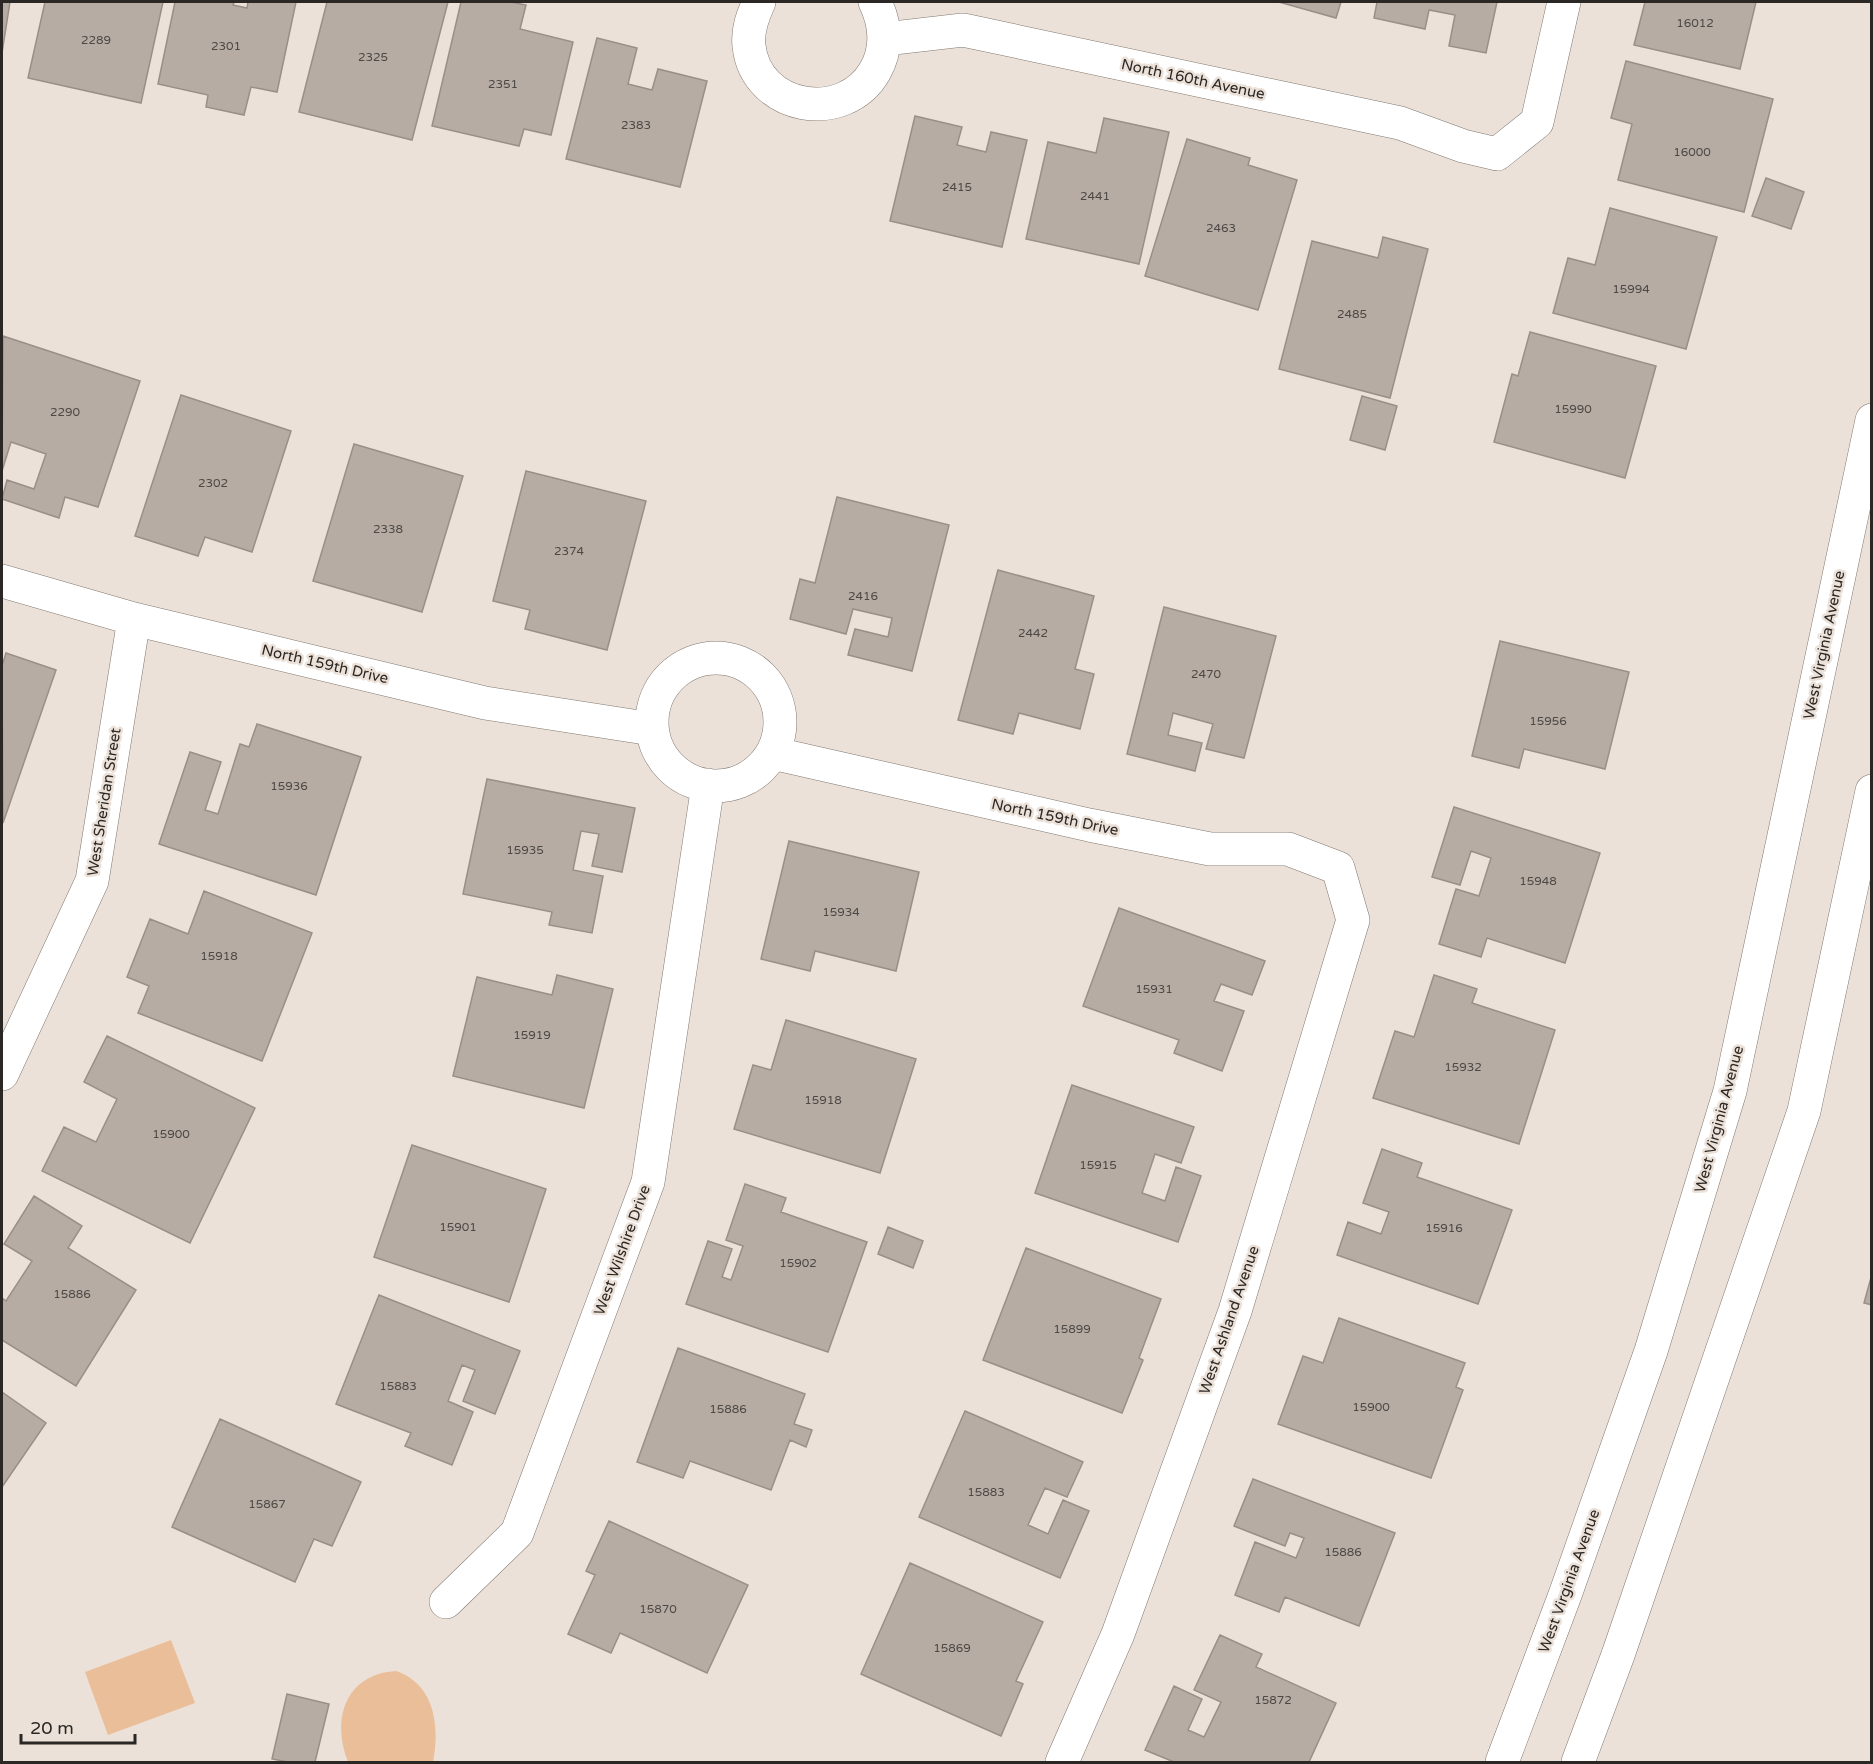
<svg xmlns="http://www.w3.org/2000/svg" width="1873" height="1764" viewBox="0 0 1873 1764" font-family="'Varela Round',sans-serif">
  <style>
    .green { fill: #ebbe9a }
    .building { fill: #b6aca4; stroke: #998f88; stroke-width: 1.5 }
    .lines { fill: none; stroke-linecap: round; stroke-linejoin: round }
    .minor-casing { stroke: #827871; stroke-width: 34 }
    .major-casing { stroke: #827871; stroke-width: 34 }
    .minor { stroke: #fff; stroke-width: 33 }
    .major { stroke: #fff; stroke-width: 33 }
    .labels { text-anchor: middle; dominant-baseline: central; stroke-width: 5; stroke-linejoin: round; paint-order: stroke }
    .number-label { font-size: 12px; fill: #4e4844 }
    .street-label { font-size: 15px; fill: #2b2724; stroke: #ebe1d8 }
  </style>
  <rect width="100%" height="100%" fill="#ebe1d8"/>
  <path class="green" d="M171,1640L195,1703L108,1735L85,1672Z
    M396,1671C435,1684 440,1727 433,1762H348C331,1720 345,1674 396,1671Z"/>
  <path class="building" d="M2,2H10L2,53Z
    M45,2H163L141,103L28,78Z
    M175,2H234L233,5L247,8L248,2H296L277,92L251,87L244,115L206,107L208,95L158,84Z
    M327,2H448L412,140L299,112Z
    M461,2H511L526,5L520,29L573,42L551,135L524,129L519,146L432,126Z
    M1279,2H1341L1336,18Z
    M1377,2H1497L1486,53L1449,46L1455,15L1429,10L1425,29L1374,18Z
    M1645,2H1756L1740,69L1634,45Z
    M597,38L637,48L628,84L652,90L658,69L707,81L680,187L566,159Z
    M1626,61L1773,99L1744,212L1618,180L1632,124L1611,118Z
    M915,116L962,127L957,145L986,152L991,132L1027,140L1002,247L890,221Z
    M1104,118L1169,132L1139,264L1026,239L1048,142L1096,153Z
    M1187,139L1250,158L1248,165L1297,180L1258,310L1145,276Z
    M1766,178L1804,192L1791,229L1752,216Z
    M1610,208L1717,237L1686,349L1553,313L1568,258L1595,265Z
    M1383,237L1428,249L1390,398L1279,369L1312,241L1378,258Z
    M1530,332L1656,366L1625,478L1494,442L1512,374L1518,376Z
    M3,336L140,381L98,507L65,497L59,518L2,499L7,480L34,489L46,454L11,442L2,471Z
    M181,395L291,431L252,552L205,537L198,556L135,536Z
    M1362,396L1397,406L1385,450L1350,440Z
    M354,444L463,476L422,612L313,581Z
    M526,471L646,501L607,650L525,629L530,610L493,601Z
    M837,497L949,525L912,671L848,655L855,629L888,637L892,618L853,609L846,634L790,619L800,579L815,583Z
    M998,570L1094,596L1075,669L1094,674L1080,729L1019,713L1013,734L958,720Z
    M1164,607L1276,636L1244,758L1206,749L1213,724L1173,713L1168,735L1202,743L1195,771L1127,754Z
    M1500,641L1629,672L1605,769L1524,749L1519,768L1472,756Z
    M6,653L56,670L3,823L2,666Z
    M257,724L361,757L316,895L159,844L190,752L221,762L205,810L218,814L240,744L249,747Z
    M487,779L635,808L622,872L592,866L599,834L581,831L573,870L603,876L592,933L549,925L552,912L463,894Z
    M1454,807L1600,853L1565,963L1487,938L1481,957L1439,944L1456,889L1479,896L1491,858L1471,851L1460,885L1432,877Z
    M789,841L919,872L896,971L815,951L810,971L761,959Z
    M204,891L312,933L262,1061L138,1013L149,986L127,977L150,919L188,934Z
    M1119,908L1265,961L1252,995L1221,984L1214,1001L1244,1011L1222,1071L1174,1053L1179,1040L1083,1006Z
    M557,975L613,989L584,1108L453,1076L477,977L552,995Z
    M1434,975L1477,989L1472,1003L1555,1030L1519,1144L1373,1098L1395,1031L1414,1037Z
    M786,1020L916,1059L880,1173L734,1129L753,1065L771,1070Z
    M107,1036L255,1108L190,1243L42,1171L64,1127L96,1142L117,1099L84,1082Z
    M1072,1085L1194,1127L1181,1163L1155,1154L1142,1193L1165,1201L1176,1167L1201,1176L1178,1242L1035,1193Z
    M412,1145L546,1189L509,1302L374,1257Z
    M1382,1149L1422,1163L1417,1177L1512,1210L1478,1304L1337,1255L1348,1222L1381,1234L1389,1212L1363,1203Z
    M745,1184L786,1198L781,1212L867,1242L828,1352L686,1304L708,1241L732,1249L722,1277L731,1280L743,1246L726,1240Z
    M34,1196L82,1226L68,1248L136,1290L76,1386L2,1340V1298L6,1301L32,1261L4,1244Z
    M888,1227L923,1241L913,1268L878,1254Z
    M1026,1248L1161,1299L1139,1358L1143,1360L1122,1413L983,1360Z
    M1872,1274V1305L1864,1303Z
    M379,1295L520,1351L495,1414L463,1401L475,1370L462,1365L448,1401L473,1412L452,1465L405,1446L411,1433L336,1404Z
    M1339,1318L1465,1363L1456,1387L1463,1390L1431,1478L1278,1424L1303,1356L1323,1363Z
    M678,1348L805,1394L794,1424L812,1430L806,1447L790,1440L771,1490L690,1461L683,1478L637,1462Z
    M2,1392L46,1423L2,1487Z
    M965,1411L1083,1462L1067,1497L1045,1488L1028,1525L1048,1534L1063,1500L1089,1511L1060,1578L919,1517Z
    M220,1419L361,1482L332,1546L314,1539L295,1582L172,1527Z
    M1253,1479L1395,1533L1359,1626L1285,1597L1279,1612L1235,1595L1255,1542L1296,1558L1304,1538L1290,1533L1285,1546L1234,1526Z
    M609,1521L748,1585L707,1673L620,1633L611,1653L568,1634L595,1575L586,1571Z
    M910,1563L1043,1622L1016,1681L1023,1684L1001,1736L861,1674Z
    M1220,1635L1262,1654L1256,1667L1336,1703L1309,1762H1174L1145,1750L1174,1686L1202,1699L1188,1730L1204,1737L1221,1702L1194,1690Z
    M287,1694L329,1704L315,1762H288L272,1759Z"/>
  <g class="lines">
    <g class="minor-casing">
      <path id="minor" d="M759,2C753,15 747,30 749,46C756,110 844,125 875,71C888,48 886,25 875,2
        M885,39L963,30L1400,123L1463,146L1497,154L1537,122L1564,2
        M2,581L134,619L485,703L652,729
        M652 722a64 64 0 1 1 128 0a64 64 0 1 1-128 0Z
        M772,753L1089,825L1210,849H1288L1338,868L1353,920L1235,1311L1118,1634L1062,1762
        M2,1074L92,881L134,619
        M446,1602L517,1533L648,1182L708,785"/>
    </g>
    <g class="major-casing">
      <path id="major" d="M1502,1762L1565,1595L1651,1351L1730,1091L1872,420
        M1578,1762L1618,1655L1804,1111L1872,791"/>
    </g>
    <use href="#minor" class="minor"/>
    <use href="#major" class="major"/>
  </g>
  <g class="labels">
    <g class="number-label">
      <text x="1695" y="23">16012</text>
      <text x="96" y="40">2289</text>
      <text x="226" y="46">2301</text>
      <text x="373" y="57">2325</text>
      <text x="503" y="84">2351</text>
      <text x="636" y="125">2383</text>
      <text x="1692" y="152">16000</text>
      <text x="957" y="187">2415</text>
      <text x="1095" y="196">2441</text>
      <text x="1221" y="228">2463</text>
      <text x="1631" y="289">15994</text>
      <text x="1352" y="314">2485</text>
      <text x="1573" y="409">15990</text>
      <text x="65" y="412">2290</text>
      <text x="213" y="483">2302</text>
      <text x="388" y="529">2338</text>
      <text x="569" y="551">2374</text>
      <text x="863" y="596">2416</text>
      <text x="1033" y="633">2442</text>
      <text x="1206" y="674">2470</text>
      <text x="1548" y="721">15956</text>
      <text x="289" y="786">15936</text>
      <text x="525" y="850">15935</text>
      <text x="1538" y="881">15948</text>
      <text x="841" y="912">15934</text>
      <text x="219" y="956">15918</text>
      <text x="1154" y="989">15931</text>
      <text x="532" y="1035">15919</text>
      <text x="1463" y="1067">15932</text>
      <text x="823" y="1100">15918</text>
      <text x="171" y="1134">15900</text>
      <text x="1098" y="1165">15915</text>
      <text x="458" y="1227">15901</text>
      <text x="1444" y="1228">15916</text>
      <text x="798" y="1263">15902</text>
      <text x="72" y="1294">15886</text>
      <text x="1072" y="1329">15899</text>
      <text x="398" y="1386">15883</text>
      <text x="1371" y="1407">15900</text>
      <text x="728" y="1409">15886</text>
      <text x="986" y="1492">15883</text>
      <text x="267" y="1504">15867</text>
      <text x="1343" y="1552">15886</text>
      <text x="658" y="1609">15870</text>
      <text x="952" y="1648">15869</text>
      <text x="1273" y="1700">15872</text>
    </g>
    <g class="street-label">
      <text transform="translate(1193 79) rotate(12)">North 160th Avenue</text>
      <text transform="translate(1824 645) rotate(-78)">West Virginia Avenue</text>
      <text transform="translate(325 664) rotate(13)">North 159th Drive</text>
      <text transform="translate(104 802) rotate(-81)">West Sheridan Street</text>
      <text transform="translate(1055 817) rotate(12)">North 159th Drive</text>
      <text transform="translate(1719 1119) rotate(-75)">West Virginia Avenue</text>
      <text transform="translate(622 1250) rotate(-70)">West Wilshire Drive</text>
      <text transform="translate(1229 1320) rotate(-71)">West Ashland Avenue</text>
      <text transform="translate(1569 1581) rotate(-70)">West Virginia Avenue</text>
    </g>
  </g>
  <rect width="1873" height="1764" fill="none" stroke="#2b2724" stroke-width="6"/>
  <path d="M21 1734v9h114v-9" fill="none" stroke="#2b2724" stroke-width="3"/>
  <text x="30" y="1734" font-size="18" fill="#2b2724" stroke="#ebe1d8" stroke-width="4.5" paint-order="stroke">20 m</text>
</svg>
